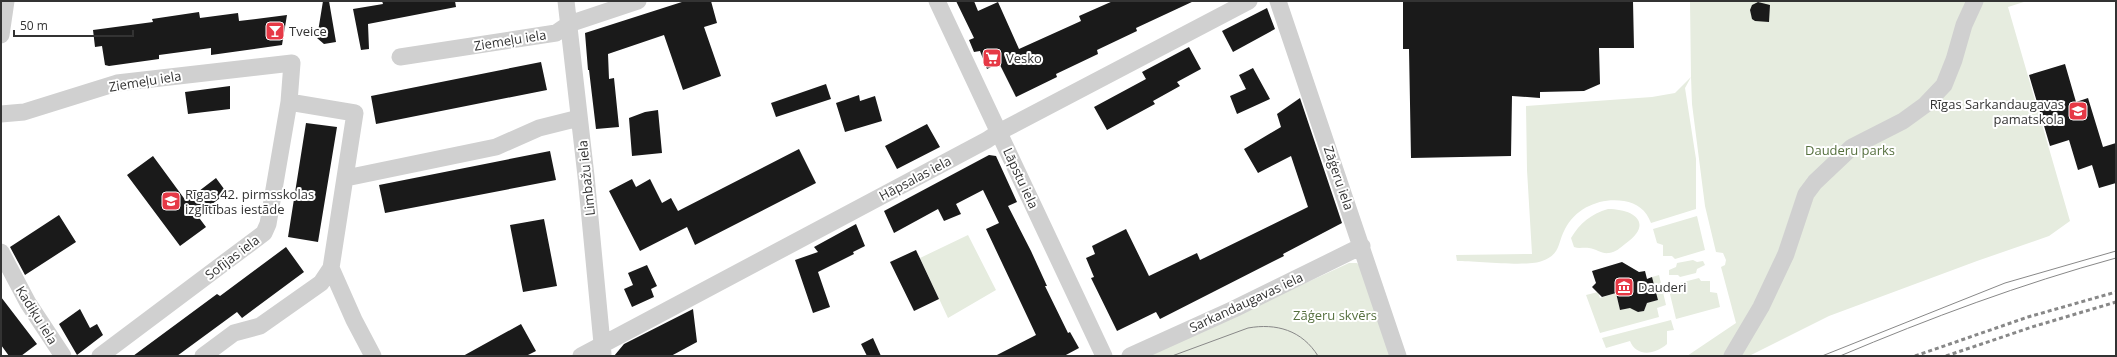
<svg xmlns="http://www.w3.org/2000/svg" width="2117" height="357" viewBox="0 0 2117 357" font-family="'Open Sans',sans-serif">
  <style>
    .green { fill: #e6ecdf }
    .building { fill: #1a1a1a }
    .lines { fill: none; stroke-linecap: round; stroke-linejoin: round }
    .minor { stroke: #d0d0d0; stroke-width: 17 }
    .tram { stroke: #888; stroke-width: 1 }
    .rail { stroke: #888; stroke-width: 3; stroke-dasharray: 4 3; stroke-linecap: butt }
    .labels { text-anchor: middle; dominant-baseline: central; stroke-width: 4; stroke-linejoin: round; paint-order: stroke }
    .poi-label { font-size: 13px; fill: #333; stroke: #fff; text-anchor: start }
    .street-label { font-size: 13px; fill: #333; stroke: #fff }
    .park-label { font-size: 13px; fill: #56703f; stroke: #fff }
  </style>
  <rect width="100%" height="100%" fill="#fff"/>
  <path class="green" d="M1690,1H2027L2008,7L2070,221L2049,236L1977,261L1829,316L1749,356H1687L1736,323L1721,267L1725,265L1726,260L1723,253L1716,252L1705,206L1692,104L1691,77L1685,88L1696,159V209L1651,223C1646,210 1637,203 1624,201C1602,197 1576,207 1565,229C1557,244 1561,254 1542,261C1529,267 1474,261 1457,261L1456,255L1532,254L1527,170L1526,106L1652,97L1675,93L1691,77Z
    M1608,209C1635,209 1654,224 1625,244C1620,248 1616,252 1609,253C1601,254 1597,249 1589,248C1584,247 1579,249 1574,247L1571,238C1580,223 1591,214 1608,209Z
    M1697,216L1705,250L1675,259L1672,256H1663V245L1657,243L1653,229Z
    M968,235L996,290L948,318L920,258Z
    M1693,260L1697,262L1703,261L1705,265L1697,269L1696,273L1680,277L1678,275H1669V270L1676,267L1677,263Z
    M1349,263H1357L1362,268L1392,356H1148Z
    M1659,275L1666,305L1657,308L1659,317L1600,333L1586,295L1598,292L1600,298L1616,293L1620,310L1633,307L1638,312L1644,311L1647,303L1658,300L1652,277Z
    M1699,278L1701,281H1710V292L1717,293L1720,307L1676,319L1668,286Z
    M1671,320L1674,330L1667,331V344C1655,355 1636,357 1630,341L1606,348L1602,338Z"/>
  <path class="building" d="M323,1H329L336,42L324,44L317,38Z
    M382,1H455L456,7L368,24L369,49L361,50L353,9L383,4Z
    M685,1H711L717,23L704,27L721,76L683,90L664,35L608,54L609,79L614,78L619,127L596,129L589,70H588L585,33Z
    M956,1H974L978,11L998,2L1019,49L1081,21L1079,16L1113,1H1194L1136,28L1137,31L1097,50L1098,54L1056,74L1057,77L1016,97L999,63L987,69L980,51L974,52L969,40L974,38Z
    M1403,1H1633L1634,48H1599L1600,84L1584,91L1540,92V98L1512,96L1511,156L1411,158L1409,49H1403Z
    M1758,2L1770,5L1769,22L1755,21L1752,19L1750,10L1752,5Z
    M1267,8L1275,29L1233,52L1222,31Z
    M199,12L200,18L238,13L239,21L287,15L282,45L211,55V48L159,55V59L109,66L105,65L102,46L95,47L93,30L153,22L152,19Z
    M1189,47L1201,69L1177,82L1180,86L1153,101L1155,104L1107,130L1094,107L1146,79L1142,72Z
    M541,62L547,90L376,124L371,96Z
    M2065,64L2076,102L2088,98L2103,147L2116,143V183L2099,188L2092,165L2078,170L2069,140L2050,146L2029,75Z
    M1253,68L1270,99L1237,114L1230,96L1246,89L1239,75Z
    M826,84L831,99L776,117L771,103Z
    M230,86V109L188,114L185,92Z
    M859,95L860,101L875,96L882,121L845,132L836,103Z
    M1300,98L1342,223L1283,254L1284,256L1160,319L1156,312L1117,331L1091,278L1094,277L1086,258L1095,254L1092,246L1126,229L1149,276L1197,253L1200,260L1308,207L1291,156L1258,173L1244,149L1281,127L1277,114Z
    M658,110L662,153L632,156L629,118L645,112Z
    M306,123L337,127L318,242L288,237Z
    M927,124L940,147L897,169L885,146Z
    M799,149L816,183L695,245L687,227L640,251L609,191L632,179L636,187L650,179L662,203L671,198L678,211Z
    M550,151L556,180L385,213L379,185Z
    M989,155L996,156L1017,202L1008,206L1031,251L1047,286H1045L1068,333L1070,332L1079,348L1064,356H995L1036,335L986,229L999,223L983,190L956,204L961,214L944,221L938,209L894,233L884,211Z
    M153,156L186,201L216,178L227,193L197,215L206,227L180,246L127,175Z
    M59,215L76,242L25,275L10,247Z
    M544,219L557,286L523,292L510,225Z
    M856,224L865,246L853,252L854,254L818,272L830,307L813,313L795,260L818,252L814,247Z
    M286,247L304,272L242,318L237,312L177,356H133L217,294L220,296Z
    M916,250L939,299L914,311L890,262Z
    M1622,262L1639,272L1645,271L1647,279L1652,277L1658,300L1647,303L1644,311L1638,312L1630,308L1620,310L1616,293L1602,297L1592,287L1596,283L1592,271Z
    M647,265L657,286L651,289L654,297L632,307L624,289L633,285L628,273Z
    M1,297L37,344L21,356H9L1,345Z
    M80,309L90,328L97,324L103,335L77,355L59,324Z
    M693,309L697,342L671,356H614L624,344Z
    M521,324L536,351L526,356H463Z
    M873,338L881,356H867L861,344Z"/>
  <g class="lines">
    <path class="minor" d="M566,1L586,176L603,354
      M937,1L1104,356
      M1278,1L1398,356
      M1,35L6,1
      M400,57L556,33L569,24L638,1
      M1,114L24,112L117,83L292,63L289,102L268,224L264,233L100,356
      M346,178L496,147L539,128L579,118
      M1,252L28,303L63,356
      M331,268L354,320L373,356
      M203,356L234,333L260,326L321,283L331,268L355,113L289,102
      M581,356L987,140L999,132L1249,1
      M1130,356L1234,309L1362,246
      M1732,356L1761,307L1786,254L1806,194L1815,182L1852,147L1903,121L1925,105L1944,85L1954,60L1964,25L1975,1"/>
    <path class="tram" d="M1172,356L1248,328C1276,323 1302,330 1318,356
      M1822,356L2005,283L2116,251
      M1840,356C1930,318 2021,284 2116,258"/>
    <path class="rail" d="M1915,356L2028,317L2116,292
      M1946,356L2032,327L2116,302"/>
  </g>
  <defs>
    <g id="bar-square" transform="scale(1)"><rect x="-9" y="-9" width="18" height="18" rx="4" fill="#e63946" stroke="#fff"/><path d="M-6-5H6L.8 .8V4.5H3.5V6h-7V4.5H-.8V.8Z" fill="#fff"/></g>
    <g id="supermarket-square" transform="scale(1)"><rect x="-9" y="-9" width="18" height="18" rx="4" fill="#e63946" stroke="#fff"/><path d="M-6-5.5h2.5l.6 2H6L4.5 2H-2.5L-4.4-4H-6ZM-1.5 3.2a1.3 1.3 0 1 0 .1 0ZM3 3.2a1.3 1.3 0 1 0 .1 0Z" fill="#fff"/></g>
    <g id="school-square" transform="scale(1)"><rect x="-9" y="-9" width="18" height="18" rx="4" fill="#e63946" stroke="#fff"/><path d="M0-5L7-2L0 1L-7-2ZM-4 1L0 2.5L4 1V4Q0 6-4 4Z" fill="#fff"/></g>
    <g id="museum-square" transform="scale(1)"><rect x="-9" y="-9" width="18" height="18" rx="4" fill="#e63946" stroke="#fff"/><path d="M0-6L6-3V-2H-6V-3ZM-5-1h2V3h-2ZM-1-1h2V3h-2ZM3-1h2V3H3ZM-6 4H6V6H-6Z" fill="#fff"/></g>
  </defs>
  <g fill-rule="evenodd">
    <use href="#bar-square" x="275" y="31"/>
    <use href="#supermarket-square" x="992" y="58"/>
    <use href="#school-square" x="2078" y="111"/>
    <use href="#school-square" x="171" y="201"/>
    <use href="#museum-square" x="1624" y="287"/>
  </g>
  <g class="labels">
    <g class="poi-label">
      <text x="289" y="31">Tveice</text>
      <text x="1006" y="58">Vesko</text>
      <text x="2064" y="104" text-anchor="end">Rīgas Sarkandaugavas<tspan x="2064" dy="15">pamatskola</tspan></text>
      <text x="185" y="194">Rīgas 42. pirmsskolas<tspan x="185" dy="15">izglītības iestāde</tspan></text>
      <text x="1638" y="287">Dauderi</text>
    </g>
    <g class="street-label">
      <text transform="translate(510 40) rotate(-9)">Ziemeļu iela</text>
      <text transform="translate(145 81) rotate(-9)">Ziemeļu iela</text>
      <text transform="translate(586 178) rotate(-96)">Limbažu iela</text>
      <text transform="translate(915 178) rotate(-28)">Hāpsalas iela</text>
      <text transform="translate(1021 178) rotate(65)">Lāpstu iela</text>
      <text transform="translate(1339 178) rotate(71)">Zāģeru iela</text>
      <text transform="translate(232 257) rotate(-37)">Sofijas iela</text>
      <text transform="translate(1246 302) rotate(-25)">Sarkandaugavas iela</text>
      <text transform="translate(37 315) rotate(58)">Kadiķu iela</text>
    </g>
    <g class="park-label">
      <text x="1850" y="150">Dauderu parks</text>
      <text x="1335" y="315">Zāģeru skvērs</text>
    </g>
  </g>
  <rect width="2117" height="357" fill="none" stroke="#333333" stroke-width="4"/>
  <path d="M14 30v6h119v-6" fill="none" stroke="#333333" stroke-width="2"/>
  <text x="20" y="30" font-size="12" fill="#333333" stroke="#ffffff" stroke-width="3" paint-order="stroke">50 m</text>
</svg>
